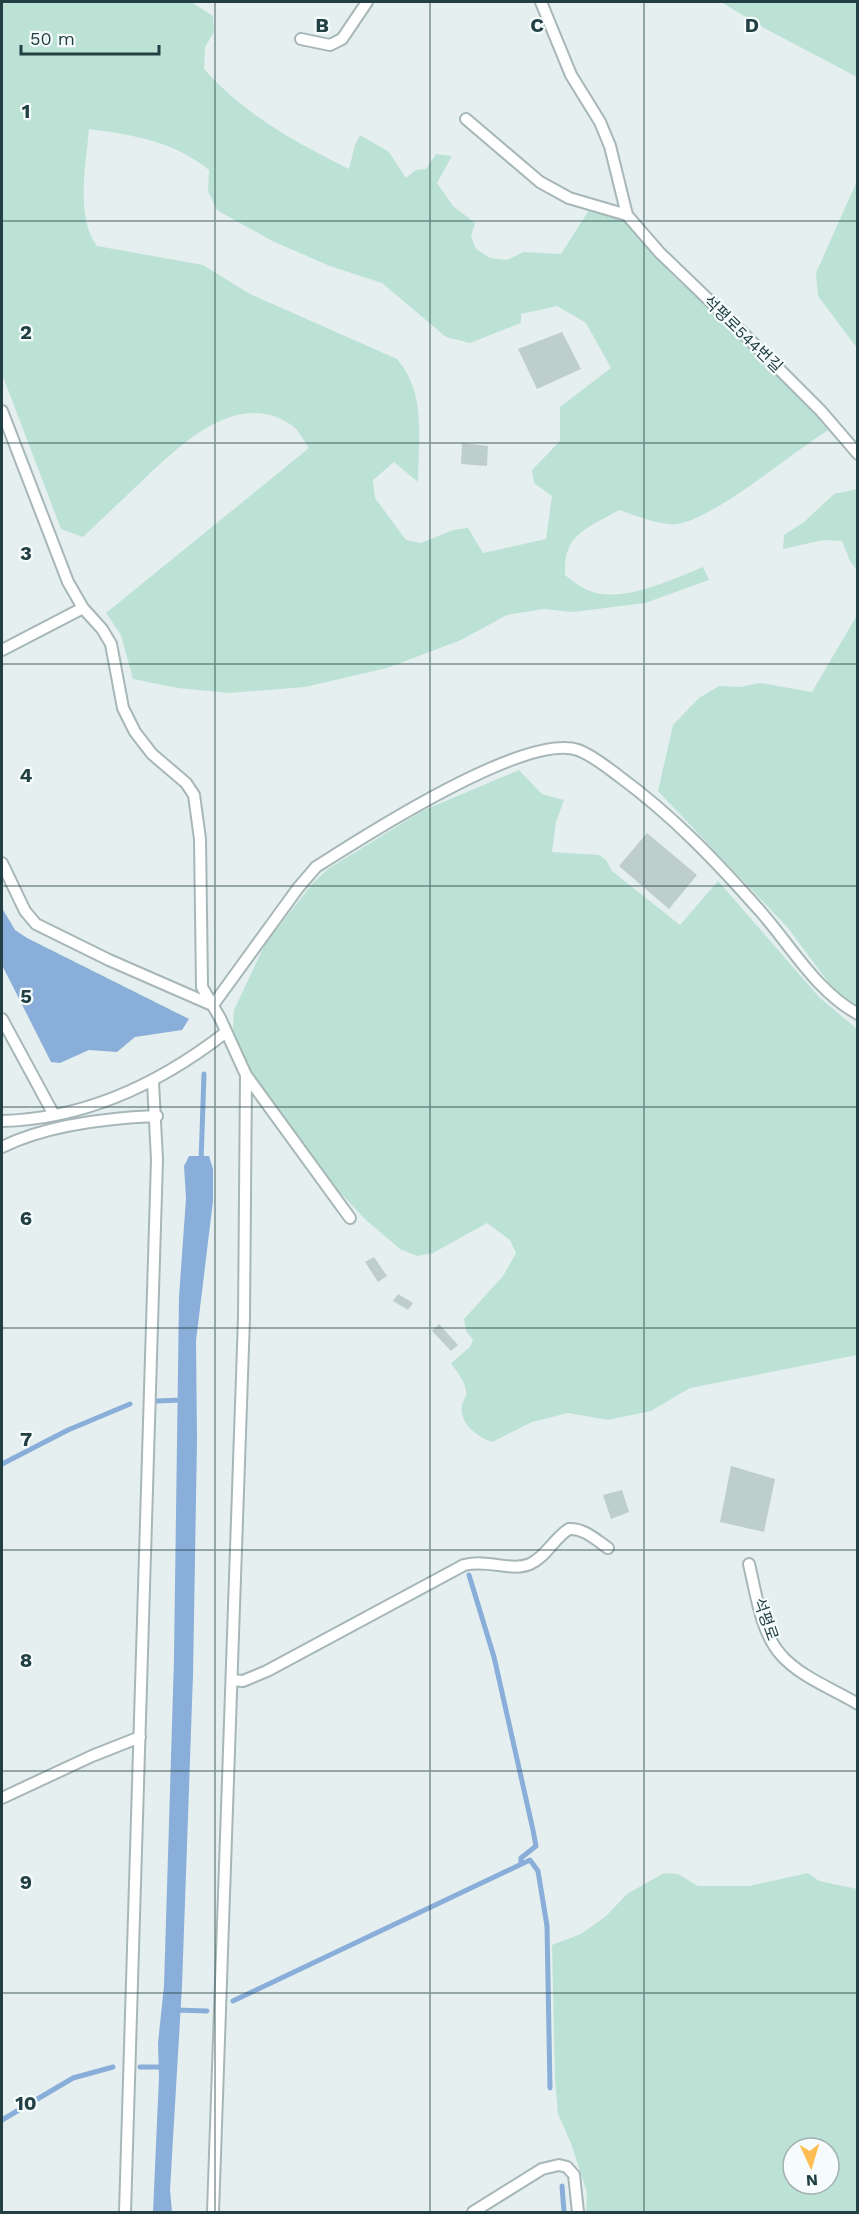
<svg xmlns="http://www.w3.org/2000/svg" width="859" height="2214" viewBox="0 0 859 2214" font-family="'Work Sans','Noto Sans KR',sans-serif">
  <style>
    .green { fill: #bce2d5; fill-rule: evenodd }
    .water { fill: #89aed9 }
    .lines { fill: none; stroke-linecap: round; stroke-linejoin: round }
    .stream { stroke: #89aed9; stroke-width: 5 }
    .building { fill: #bdcecc }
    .lane-casing { stroke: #a7b7b8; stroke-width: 14 }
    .lane { stroke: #fff; stroke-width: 10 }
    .grid { fill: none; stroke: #224044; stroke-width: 1.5; stroke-opacity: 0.55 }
    .labels { text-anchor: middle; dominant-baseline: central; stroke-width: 4.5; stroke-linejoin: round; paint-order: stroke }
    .street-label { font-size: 16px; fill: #224044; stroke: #f6fbfb }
    .grid-label { font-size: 20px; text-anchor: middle; font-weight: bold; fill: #224044; stroke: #f6fbfb; stroke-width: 4.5; stroke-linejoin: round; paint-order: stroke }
  </style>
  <rect width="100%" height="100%" fill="#e5efef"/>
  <path class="green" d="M2,2H191L213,16L214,32L205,47L204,69C245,115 295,142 349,169L355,145L360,135L389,152L406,178L416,170L426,169L436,154L452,156L437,183L453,206L475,223L471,237L476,249L490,258L507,260L524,252L561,254L589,210L624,219L675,278L730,326L819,413L830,429C792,452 716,518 677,524C660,526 635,515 619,510C587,529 563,533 565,575C571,580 578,585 585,589C618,606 671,580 703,567L709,580L645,603L573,612L544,609L507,615L461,640L387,668L305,687L229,693L178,688L133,679L121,635L106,613L309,448C304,441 299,431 293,426C238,387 181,444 143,480C123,499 103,518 83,537L61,529L2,374ZM89,129C133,135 174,141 209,170L208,191L217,210L272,241L330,266L382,283L446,337L470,343L521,323V314L557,306L586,323L611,368L560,407V441L532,470L534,483L552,496L546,539L483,553L468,528L453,530L421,543L406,540L375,498L373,480L394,462L418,482C418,438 427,394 397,359L250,294L203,265L97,246C75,216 86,165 89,129Z
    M721,2H857V77L764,28Z
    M857,181V348L818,296L816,273Z
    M857,489V570L850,561L842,541L823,540L783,549L784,535L804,522L834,494Z
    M857,603V1012H855L828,982L788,928L658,791L673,725L699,698L719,686L740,687L760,683L812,692L856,617Z
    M519,770L542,794L564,800L556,822L552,852L599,855L606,860L612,871L680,925L718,881L819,997L857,1029V1355L690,1388L651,1411L608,1420L568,1413L532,1422L492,1442C477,1436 459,1424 462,1405C463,1400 467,1397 466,1392C466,1382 456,1371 451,1363L470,1347L473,1340L466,1331L464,1319L503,1276L516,1253L510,1240L487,1223L433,1253L417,1256L400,1249L366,1220L331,1183L251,1071L233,1031L234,1010L265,944L313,883L328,869L422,811Z
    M664,1873L678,1874L698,1886H749L808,1873L819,1881L857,1889V2212H586L587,2193L571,2143L558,2114L555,2079L552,1945L581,1934L606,1916L627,1894ZM793,2148H829V2184H793Z"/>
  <path class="water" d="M2,908L15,930L27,938L189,1019L182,1030L135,1037L117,1052L89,1050L60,1063L51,1062L2,965Z
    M189,1156H209L213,1169V1201L196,1341L197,1440L193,1675L182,1986L170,2190L172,2212H153L159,2077L158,2043L164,1986L174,1659L179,1297L186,1198L184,1166Z"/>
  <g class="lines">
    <path class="stream" d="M201,1162L204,1074
      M157,1401L182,1400
      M2,1464L68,1430L130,1404
      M469,1575L494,1657L533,1830L536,1846L521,1858V1863
      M233,2001L530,1860L538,1871L547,1926L550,2088
      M176,2010L207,2011
      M140,2067H165
      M2,2120L73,2078L113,2067
      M562,2186L564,2212"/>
  </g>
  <path class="building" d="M562,332L581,369L537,389L518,349Z
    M462,443L488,446L487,466L461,464Z
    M647,833L697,875L669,909L619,866Z
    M374,1257L387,1276L378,1282L365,1262Z
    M398,1294L413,1303L408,1310L393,1301Z
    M439,1324L458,1345L451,1351L432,1331Z
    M731,1466L775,1479L764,1532L720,1522Z
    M622,1490L629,1512L611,1519L603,1495Z"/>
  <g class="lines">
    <g class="lane-casing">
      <path id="lane" d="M541,2L571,75L600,122L610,146L627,215L660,253L741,331L821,411L858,454
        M301,39L330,45L342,39L367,2
        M466,119L540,182L569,198L627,215
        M2,411L68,582L83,608L102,629L111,644L123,708L135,732L152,754L186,783L194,795L200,839L202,987L220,1018L246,1075L244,1318L213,2212
        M2,650L83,608
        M2,863L25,911L36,924L109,960L212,1005
        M213,1005L298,888L316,867C363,837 525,732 578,750C592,755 608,768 620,777C673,816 717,862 761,912C791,946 817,992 858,1014
        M2,1019L54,1115
        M246,1075L350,1218
        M2,1121C86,1119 159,1084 225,1033
        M2,1147C47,1125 106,1118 157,1116
        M749,1564C756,1593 761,1634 782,1656C801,1677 833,1689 858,1704
        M232,1680L243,1681L267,1671L464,1565C489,1559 511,1572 530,1564C546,1557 554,1538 569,1529C584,1528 596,1540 608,1548
        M2,1798L92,1756L140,1737
        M125,2212L157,1160L153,1082
        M473,2212L542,2169L559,2165L567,2167L574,2175L578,2212"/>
    </g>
    <use href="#lane" class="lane"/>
  </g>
  <path class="grid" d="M215,2V2212M430,2V2212M644,2V2212M2,221H858M2,443H858M2,664H858M2,886H858M2,1107H858M2,1328H858M2,1550H858M2,1771H858M2,1993H858"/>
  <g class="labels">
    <g class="street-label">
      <text transform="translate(743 334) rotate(44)">석평로544번길</text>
      <text transform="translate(766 1619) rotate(70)">석평로</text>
    </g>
  </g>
  <g class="grid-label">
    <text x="322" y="32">B</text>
    <text x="537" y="32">C</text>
    <text x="752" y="32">D</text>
    <text x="26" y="118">1</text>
    <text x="26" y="339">2</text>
    <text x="26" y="560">3</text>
    <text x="26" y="782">4</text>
    <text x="26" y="1003">5</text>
    <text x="26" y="1225">6</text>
    <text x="26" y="1446">7</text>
    <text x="26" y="1667">8</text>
    <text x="26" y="1889">9</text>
    <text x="26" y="2110">10</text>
  </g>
  <rect width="859" height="2214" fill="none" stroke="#224044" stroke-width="6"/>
  <g transform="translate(811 2166) rotate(176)"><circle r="28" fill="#f6fbfb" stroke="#a1b0b2" stroke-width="1.5"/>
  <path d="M0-4.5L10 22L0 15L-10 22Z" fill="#febe54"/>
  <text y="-9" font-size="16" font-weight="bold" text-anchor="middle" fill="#224044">N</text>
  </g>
  <path d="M21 45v9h138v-9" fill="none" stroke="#224044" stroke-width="3"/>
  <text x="30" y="45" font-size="18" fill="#224044" stroke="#f6fbfb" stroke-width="4.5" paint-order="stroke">50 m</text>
</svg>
